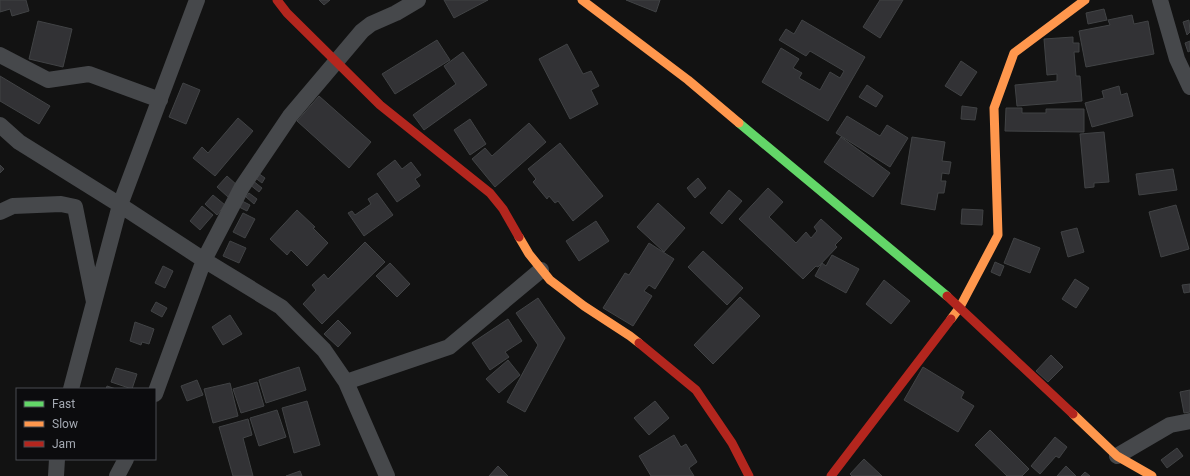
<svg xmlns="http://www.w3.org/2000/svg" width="1190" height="476" viewBox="0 0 1190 476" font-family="Roboto,sans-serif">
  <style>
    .building { fill: #323235; stroke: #414345 }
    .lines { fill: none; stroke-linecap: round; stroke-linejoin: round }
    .street { stroke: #46484b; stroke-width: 16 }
    .fast { stroke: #63d668; stroke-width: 9 }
    .slow { stroke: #ff974d; stroke-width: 9 }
    .jam { stroke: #b3261e; stroke-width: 9 }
  </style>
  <rect width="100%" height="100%" fill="#121212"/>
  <path class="building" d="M0,0H26L29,11L12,16L10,9L0,12Z
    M319,0H330L324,5Z
    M444,0H488L454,18Z
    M626,0H660L656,12Z
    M880,0H903L880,38L863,27Z
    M1104,9L1107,20L1088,24L1086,13Z
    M1132,15L1134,24L1148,21L1154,54L1086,67L1079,31L1110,25L1108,20Z
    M802,20L865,57L828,121L762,82L781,48L799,59L793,68L802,73L799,78L820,90L830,72L840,78L844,71L810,51L806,56L779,40L786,29L794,34Z
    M1189,20L1190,32L1187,35L1183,22Z
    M38,21L72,29L63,67L29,59Z
    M1073,37V43H1079V52H1074L1076,76H1080L1082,101L1017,106L1015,85L1057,81V74L1047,75L1044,39Z
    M437,40L450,60L395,94L382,74Z
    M1190,41V51L1188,52L1185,43Z
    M567,44L583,74L591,71L599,86L591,90L598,104L570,119L539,59Z
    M463,52L487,85L424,130L413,115L456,84L444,66Z
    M961,61L977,72L961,96L945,86Z
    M0,76L50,106L39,124L0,101Z
    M183,83L200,90L186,124L169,117Z
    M867,85L883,96L876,107L859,97Z
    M1119,86L1121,95L1127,93L1133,116L1092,127L1085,103L1104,98L1102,91Z
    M319,96L371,142L349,168L297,121Z
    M962,106L977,108L975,120L961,119Z
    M1006,108H1022V113H1046V109H1084V132L1005,131Z
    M847,116L880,136L887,125L908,138L890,167L836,133Z
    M238,118L253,131L215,176L193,158L202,147L208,153Z
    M470,119L486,144L470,155L454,130Z
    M529,123L546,142L495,187L472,159L485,148L492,156Z
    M1104,132L1109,182L1094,183V187L1085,188L1080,134Z
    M841,137L890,173L873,197L824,162Z
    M912,137L945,142L942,161L951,162L949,174L942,173L941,181H946L944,193H938L935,210L901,204Z
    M560,143L603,196L573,221L558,201L555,203L549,196L547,199L533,182L536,179L528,169Z
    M395,160L402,169L411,162L421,175L415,179L420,186L397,202L377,174Z
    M0,165L4,169L0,173Z
    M1173,169L1177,190L1139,195L1136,174Z
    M258,173L265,178L262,183L254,177Z
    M227,176L238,186L228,197L217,187Z
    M698,178L706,188L695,198L687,188Z
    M252,180L262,188L259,192L249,184Z
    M768,188L783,202L769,217L796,243L806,232L811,238L817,231L814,227L821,219L842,238L835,245L837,247L818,267L816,266L803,279L739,219Z
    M729,190L742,201L722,224L710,213Z
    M249,193L257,199L254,204L246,197Z
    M377,193L393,215L364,236L348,213L352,211L355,215L371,204L368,199Z
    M213,195L225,205L217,215L205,204Z
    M240,200L250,205L247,211L237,206Z
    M658,203L685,228L664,252L637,227Z
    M1176,205L1189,249L1161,257L1149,212Z
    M202,206L213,215L200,230L190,221Z
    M962,209L983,210L982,225L961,224Z
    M297,210L315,227L313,228L328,243L307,266L291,250L287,255L270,239Z
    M243,213L255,219L245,238L233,232Z
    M596,221L609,241L579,261L566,241Z
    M1077,228L1084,252L1068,257L1061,232Z
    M1014,238L1040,248L1030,273L1004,263Z
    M230,241L246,248L239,263L223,256Z
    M365,242L385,262L322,324L303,304L316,290L312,285L324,274L328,279Z
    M649,243L674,259L655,289L649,285L644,291L652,296L633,326L603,308L625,273L629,275Z
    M703,251L743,288L727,305L688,267Z
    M832,255L859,269L846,293L815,276L822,263L826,266Z
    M995,262L1004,266L1000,276L991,272Z
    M390,263L410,284L397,297L376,276Z
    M163,266L173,271L165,288L155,283Z
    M1075,279L1089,288L1076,308L1062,299Z
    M884,280L910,301L891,324L866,304Z
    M1190,284V292L1184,293L1182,285Z
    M740,297L760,316L713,364L694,345Z
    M538,298L565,338L525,412L507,402L538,345L516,313Z
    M156,302L167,308L162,317L151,311Z
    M230,315L242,334L223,345L212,327Z
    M508,319L522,341L505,352L509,357L490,370L472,343Z
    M338,320L351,333L338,347L324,334Z
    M135,322L154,329L149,344L142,342L141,345L130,341Z
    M1051,355L1063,367L1048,382L1036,371Z
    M508,360L520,375L499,393L486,379Z
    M299,367L306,390L266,403L259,380Z
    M923,367L964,392L961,398L974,406L958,432L904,400Z
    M116,368L137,374L132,389L111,382Z
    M197,380L203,395L187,401L181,386Z
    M257,382L264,406L241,413L233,389Z
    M230,383L238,416L213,423L204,389Z
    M107,386L116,389H106Z
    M1190,390V412L1184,413L1180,392Z
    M307,401L320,445L294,453L282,408Z
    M655,401L669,418L649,435L634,418Z
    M277,410L286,437L259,446L250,418Z
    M248,419L252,435L243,438L253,476H233L219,427Z
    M990,430L1029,469L1022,476H1007L975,445Z
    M674,435L681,447L686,444L697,462L689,468L694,476H651L639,456Z
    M1055,437L1067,447L1059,458L1056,456L1040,474L1031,466Z
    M1177,448L1183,456L1167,468L1161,460Z
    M864,459L882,476H852L850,474Z
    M498,466L508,476H489Z
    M1066,466L1076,476H1057Z
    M300,471L302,476H286Z
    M1085,472L1090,476H1081Z"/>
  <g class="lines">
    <path class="street" d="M1160,0L1177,59L1190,87
      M0,55L48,80L89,74L160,100
      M0,125L19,142L120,205L204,260L281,307L324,350L346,382L387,476
      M0,212L13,206L61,204L75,207L94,302
      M346,382L449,347L541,270
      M71,389L120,205L197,0
      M155,394L204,260L242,187L290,116L362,31L371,24L396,13L418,0
      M1117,456L1170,425L1190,421
      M56,476L57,459
      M117,476L126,459"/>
    <path class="fast" d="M739,123L947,296"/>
    <path class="slow" d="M582,0L688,80L739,123
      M519,237L529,254L550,280L584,306L630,336L639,343
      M951,319L960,307L998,235L994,108L1014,53L1085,0
      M1073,414L1117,456L1152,476"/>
    <path class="jam" d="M277,0L287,13L380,105L490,193L503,209L519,237
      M947,296L1073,414
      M639,343L696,390L732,443L749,476
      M831,476L951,319"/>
  </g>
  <rect x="16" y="388" width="140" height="72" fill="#0c0c0e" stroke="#494b50"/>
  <rect x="24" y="401" width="20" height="6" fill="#63d668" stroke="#494b50"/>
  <text x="52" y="408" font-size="12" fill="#a4a9b2">Fast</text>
  <rect x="24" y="421" width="20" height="6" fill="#ff974d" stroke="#494b50"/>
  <text x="52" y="428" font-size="12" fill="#a4a9b2">Slow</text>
  <rect x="24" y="441" width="20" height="6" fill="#b3261e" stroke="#494b50"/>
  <text x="52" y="448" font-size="12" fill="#a4a9b2">Jam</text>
</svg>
